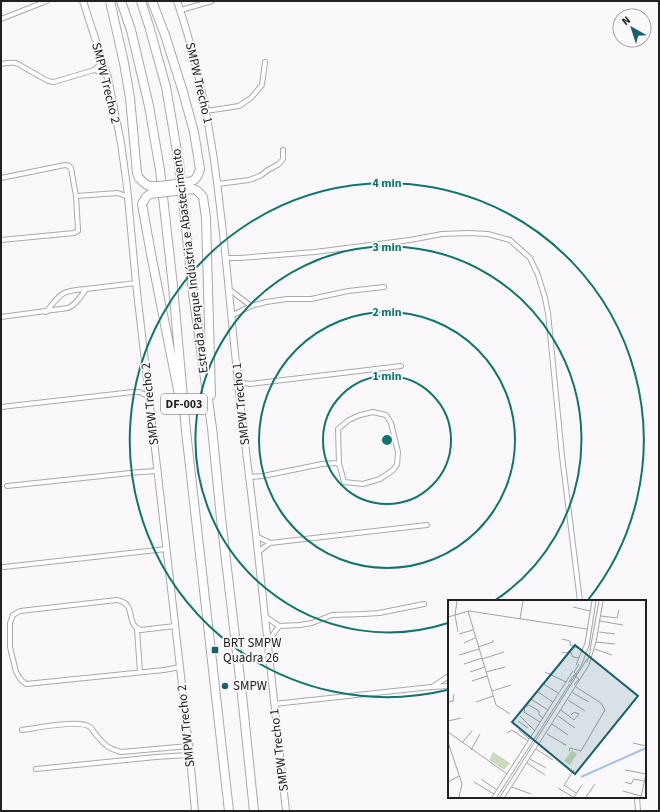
<svg xmlns="http://www.w3.org/2000/svg" width="660" height="812" viewBox="0 0 660 812" font-family="'Source Sans 3',sans-serif">
  <style>
    .lines { fill: none; stroke-linecap: round; stroke-linejoin: round }
    .street-casing { stroke: #aaa8ab; stroke-width: 6 }
    .secondary-casing { stroke: #aaa8ab; stroke-width: 8 }
    .highway-casing { stroke: #aaa8ab; stroke-width: 10 }
    .street { stroke: #fff; stroke-width: 4 }
    .secondary { stroke: #fff; stroke-width: 6 }
    .highway { stroke: #fff; stroke-width: 8 }
    .highway-bridge-casing { stroke: #aaa8ab; stroke-width: 10; stroke-linecap: butt }
    .highway-bridge { stroke: #fff; stroke-width: 8 }
    .ring { fill: none; stroke: #0f766e; stroke-width: 2 }
    .poi-dot { fill: #17616f; stroke: #faf8fb; stroke-width: 1.5 }
    .labels { text-anchor: middle; dominant-baseline: central; stroke-width: 3.5; stroke-linejoin: round; paint-order: stroke }
    .shield { fill: #faf8fb; stroke: #626263; stroke-width: 1 }
    .shield-label { font-size: 12px; font-weight: bold; fill: #212122 }
    .street-label { font-size: 13px; fill: #212122; stroke: #faf8fb }
    .poi-label { font-size: 13px; fill: #212122; stroke: #faf8fb; text-anchor: start }
    .inset-river { fill: none; stroke: #a2c3e3; stroke-width: 2 }
    .inset-road { fill: none; stroke: #a3a2a4; stroke-width: 1 }
    .view { fill: #17616f; fill-opacity: 0.15; stroke: #17616f; stroke-width: 2 }
    .inset-edge { fill: none; stroke: #212122; stroke-width: 2 }
    .centre { fill: #0f766e; stroke: #faf8fb; stroke-width: 2 }
    .ring-label { font-size: 12px; text-anchor: middle; font-weight: bold; fill: #0f766e; stroke: #faf8fb; stroke-width: 3.5; stroke-linejoin: round; paint-order: stroke }
  </style>
  <rect width="100%" height="100%" fill="#faf8fb"/>
  <g class="lines">
    <g class="street-casing">
      <path id="street" d="M181,10L212,1
        M1,19L47,1
        M1,64C6,63 11,62 16,63L48,81L54,82L94,70L103,62
        M94,70L106,73
        M206,111L239,106L251,98L262,85L265,62
        M1,178L65,165L69,166L71,168L76,196L78,230V231L74,233L1,240
        M218,184L249,180L260,176L268,170L279,164L283,159V150
        M76,196L118,193L128,197
        M225,258H240L315,252L410,240L442,234L468,233L488,234L510,240L530,258L538,275L545,298L548,313L562,456L580,601
        M230,290L251,306
        M46,312C62,292 61,291 86,289
        M231,316L251,306L266,302L287,299H311L348,291L384,287
        M1,317L68,308C76,305 81,296 86,289L136,283
        M238,382L250,384L401,366
        M1,407L133,392H139L150,397
        M249,477L263,476L322,464L339,463L344,482L363,484L380,479L393,470L397,465L398,452L391,423L386,415L373,412L360,415L349,420L338,429L339,463
        M7,486L140,472L158,471
        M256,536L270,543L427,525
        M258,552L270,543
        M4,567L166,549
        M266,617L279,626L300,625L312,623L332,615L363,614L379,613L424,604
        M175,626L141,630C124,624 138,604 117,600L20,611L13,615L10,623V647L16,672L21,680L26,684L164,670L180,667
        M137,629L140,672
        M268,642L279,626
        M432,687L449,676
        M274,704L431,687L449,686
        M22,730C36,728 80,719 90,727C93,730 95,734 98,737C105,746 110,749 121,752L189,746
        M36,769L156,757L189,755
        M637,797L638,811"/>
    </g>
    <g class="secondary-casing">
      <path id="secondary" d="M83,1L108,78L121,143L127,187L136,283L189,746L195,811
        M177,1C219,123 224,254 238,382C244,439 252,496 258,553C268,639 277,725 286,811"/>
    </g>
    <g class="highway-casing">
      <path id="highway" d="M110,1L124,63L130,98L137,173L139,178
        M121,1L131,30L149,106L160,170L173,286L186,431L229,811
        M141,1L149,26L166,87L179,163L193,293L212,428L221,518L242,695L254,811
        M152,1L165,35L183,92L194,132L200,169
        M203,197L206,218L211,395
        M142,204L151,254L179,395"/>
    </g>
    <use href="#street" class="street"/>
    <use href="#secondary" class="secondary"/>
    <use href="#highway" class="highway"/>
    <g class="highway-bridge-casing">
      <path id="highway-bridge" d="M139,178C142,181 145,185 150,186C155,187 189,183 194,180C198,177 199,173 200,169
        M142,204L146,197L150,194L193,189C198,190 200,193 203,197"/>
    </g>
    <use href="#highway-bridge" class="highway-bridge"/>
  </g>
  <g class="ring">
    <circle cx="387" cy="440" r="64"/>
    <circle cx="387" cy="440" r="128"/>
    <path d="M448 623A193 193 0 1 1 494 601"/>
    <path d="M447 690A257 257 0 1 1 588 600"/>
  </g>
  <g class="poi-dot">
    <rect x="211" y="646" width="8" height="8" rx="2"/>
    <circle cx="225" cy="686" r="4"/>
  </g>
  <g class="labels">
    <rect class="shield" x="161" y="394" width="46" height="20" rx="3"/>
    <g class="shield-label">
      <text x="184" y="404">DF-003</text>
    </g>
    <g class="street-label">
      <text transform="translate(106 83) rotate(76)">SMPW Trecho 2</text>
      <text transform="translate(199 83) rotate(77)">SMPW Trecho 1</text>
      <text transform="translate(190 261) rotate(-97)">Estrada Parque Indústria e Abastecimento</text>
      <text transform="translate(150 404) rotate(-96)">SMPW Trecho 2</text>
      <text transform="translate(241 404) rotate(-96)">SMPW Trecho 1</text>
      <text transform="translate(186 726) rotate(-96)">SMPW Trecho 2</text>
      <text transform="translate(279 750) rotate(-97)">SMPW Trecho 1</text>
    </g>
    <g class="poi-label">
      <text x="223" y="643">BRT SMPW<tspan x="223" dy="15">Quadra 26</tspan></text>
      <text x="233" y="686">SMPW</text>
    </g>
  </g>
  <g transform="translate(448 600)">
    <rect width="198" height="198" fill="#faf8fb"/>
    <path d="M124,150L129,154L122,165L116,161ZM45,152L62,163L56,170L41,160Z" fill="#ccdbbb"/>
    <path class="inset-river" d="M133,177L198,148"/>
    <path class="inset-road" d="M125,7L142,11M20,11L48,105L62,114M7,15L10,32M7,15L9,1M153,16L169,18L171,10M0,17L21,11L139,29M72,19L75,1M152,21L175,25M151,32L167,34M11,34L25,30M114,39L122,41V45L135,50M148,42L167,44M16,43L27,38M30,47L45,42V40M147,49L164,55M142,50L151,1M114,52L118,53L122,51L125,57L131,58M11,55L31,49M34,59L56,52M139,62L143,49M16,64L34,58M128,65L137,43L144,1M22,72L37,67M38,72L57,67M97,72L118,82M129,75L126,72L131,64M24,81L39,76M121,82L126,75L131,79L126,85M94,83L110,93M44,91L63,85M90,92L105,102M125,93L141,102M83,99L100,110M120,100L137,111M0,102L5,101L6,94M28,102L45,96M113,110L126,120L131,114L126,112L123,115M72,116L87,131M110,116L127,128M0,121L13,118M70,121L80,128M92,122L76,112L77,107L81,105L91,111V115L95,118M104,124L120,135M71,130L81,139M0,132L59,174M59,133L64,130L80,141M99,134L118,145L115,144M0,142L14,184L11,197M14,143L24,131M185,143L198,146M88,149L105,160M23,150L32,134M121,151L122,148L133,151L157,110L153,103L128,87M82,159L98,168M79,163L97,175M126,170L116,185L128,193M177,170L198,174M33,179L49,190M0,182L11,176M26,182L46,194M177,182L183,184L186,179L196,181M64,187L83,194M110,188L125,197M175,191L193,196M44,197L125,71M49,197L133,66L141,46L148,1M52,197L139,59M57,197L141,65L148,42L155,1M126,197L134,185M138,197L147,184M193,197L198,174"/>
    <path class="view" d="M127,45L190,96L127,174L64,122Z"/>
    <rect width="198" height="198" class="inset-edge"/>
  </g>
  <circle cx="387" cy="440" r="6" class="centre"/>
  <g class="ring-label">
    <text x="387" y="187">4 min</text>
    <text x="387" y="251">3 min</text>
    <text x="387" y="316">2 min</text>
    <text x="387" y="380">1 min</text>
  </g>
  <rect width="660" height="812" fill="none" stroke="#212122" stroke-width="4"/>
  <g transform="translate(632 28) rotate(321)"><circle r="19" fill="#faf8fb" stroke="#a3a2a4"/>
  <path d="M0-3L7 15L0 10L-7 15Z" fill="#17616f"/>
  <text y="-6" font-size="11" font-weight="bold" text-anchor="middle" fill="#212122">N</text>
  </g>
</svg>
